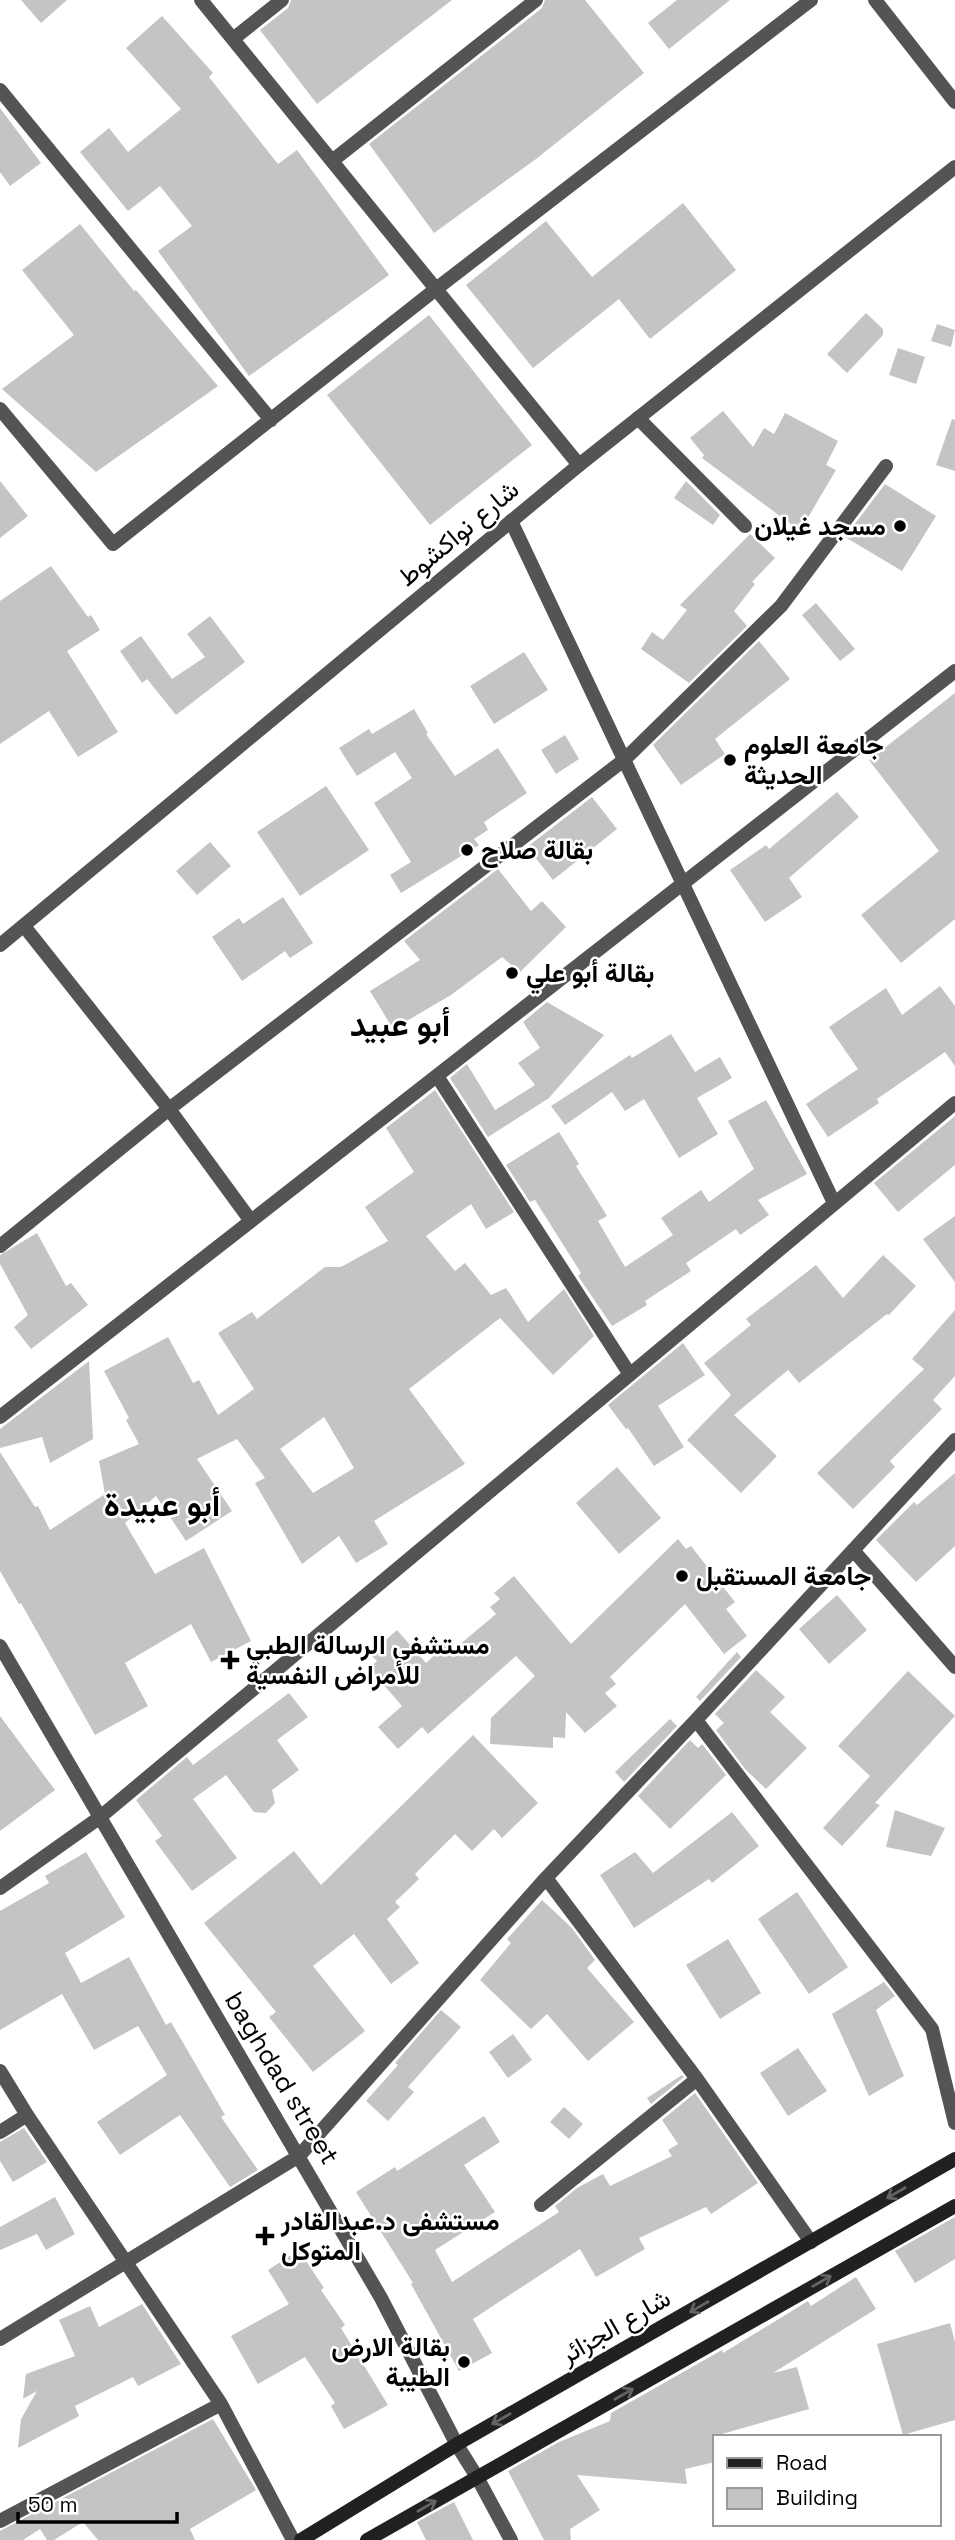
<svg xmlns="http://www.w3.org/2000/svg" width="955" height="2540" viewBox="0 0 955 2540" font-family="'Space Grotesk',Vazirmatn,sans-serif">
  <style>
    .building { fill: #c4c4c4; fill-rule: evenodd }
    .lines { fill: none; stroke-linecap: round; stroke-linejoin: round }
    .minor { stroke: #545454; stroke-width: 14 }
    .tertiary { stroke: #545454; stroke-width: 14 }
    .secondary { stroke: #212121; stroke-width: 14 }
    .oneway { stroke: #646464 }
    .poi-dot { fill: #000; stroke: #fff; stroke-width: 2.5 }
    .labels { text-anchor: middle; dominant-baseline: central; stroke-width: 5; stroke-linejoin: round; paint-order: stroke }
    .poi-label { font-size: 26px; font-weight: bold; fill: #000; stroke: #fff; text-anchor: start }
    .street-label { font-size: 26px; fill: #000; stroke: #fff }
    .district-label { font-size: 33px; font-weight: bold; fill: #000; stroke: #fff }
  </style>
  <rect width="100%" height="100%" fill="#fff"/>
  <path class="building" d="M21,0H67L41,23Z
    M291,0H452L317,104L260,30L288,8Z
    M545,0H585L644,73L536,159L434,233L369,144L542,8Z
    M677,0H730L669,49L648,23Z
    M162,16L213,73L209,77L278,164L297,150L389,275L249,376L158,251L192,226L160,186L128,211L80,152L109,128L128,152L181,109L126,48Z
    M0,108L41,163L10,186L0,172Z
    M683,203L736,270L650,339L619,299L533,368L466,285L546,221L592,277Z
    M80,224L134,291L136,290L218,386L96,472L2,389L74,335L22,270Z
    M866,313L883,329V335L847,373L827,354Z
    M429,315L532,445L430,525L327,395Z
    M937,324L955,330L951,347L931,341Z
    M898,348L925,357L916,384L889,375Z
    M723,411L753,447L764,428L774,434L785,413L838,441L826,465L836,470L800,531L702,458L704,455L690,438Z
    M952,419L955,420V471L936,465Z
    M0,481L28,516L0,538Z
    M686,481L720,515L713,525L674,498Z
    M885,484L936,516L902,571L845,537Z
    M750,534L775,558L752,582L755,584L734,611L747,626L689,683L641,649L652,632L663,640L687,610L680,605Z
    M51,566L88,617L91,615L100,630L67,651L118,732L78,757L49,711L0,744V601Z
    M816,603L855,649L840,661L802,615Z
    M210,616L245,662L176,715L147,679L142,683L120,651L141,636L172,679L205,657L187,634Z
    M759,641L790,679L715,739L725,754L681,785L653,745Z
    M524,652L548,690L494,724L470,686Z
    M955,693V919L901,963L861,915L939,851L869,760Z
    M414,709L428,733L426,734L455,776L498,748L527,793L484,822L488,830L474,839L479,845L401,893L390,875L411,862L374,803L412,778L395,752L357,776L339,748L369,729L372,734Z
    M565,735L579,759L556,774L541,750Z
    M326,786L369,850L300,896L257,832Z
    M837,792L859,817L789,878L802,897L765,922L730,870L766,845L769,849Z
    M592,797L617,829L553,880L527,847Z
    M210,842L231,866L197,895L176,871Z
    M498,869L531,911L542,901L566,927L520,972L502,957L451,995L393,1029L370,991L420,960L404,941Z
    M283,897L313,943L290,958L285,951L242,981L212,937L239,918L243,924Z
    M940,986L955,1006V1066L945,1052L877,1099L879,1103L828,1137L806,1104L858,1069L829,1027L886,988L902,1015Z
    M547,1002L604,1035L549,1098L488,1137L450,1078L467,1064L495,1110L535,1085L518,1063L540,1048L523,1022Z
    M671,1034L695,1072L720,1057L732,1078L697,1098L718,1134L679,1158L644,1099L625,1111L612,1092L565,1125L551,1106L630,1055L632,1058Z
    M435,1090L514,1212L486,1229L471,1204L426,1236L455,1271L465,1263L491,1295L506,1288L528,1322L564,1289L594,1336L553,1375L500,1318L409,1389L465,1464L374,1521L388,1544L356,1563L339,1536L302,1564L255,1483L265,1478L237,1439L197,1459L232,1511L186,1541L156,1496L125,1523L155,1574L204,1548L251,1641L211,1662L191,1624L125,1663L148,1706L95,1735L21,1603L19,1604L0,1571V1452L35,1507L38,1506L50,1530L105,1494L99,1461L139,1444L126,1420L129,1418L104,1371L168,1337L193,1383L199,1380L218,1415L254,1389L218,1333L252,1312L257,1319L325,1267H341L388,1241L365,1207L414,1172L386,1128ZM324,1417L354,1468L313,1493L280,1449Z
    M766,1100L807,1174L758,1200L769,1215L740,1235L736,1229L686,1263L691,1271L645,1301L647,1305L612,1326L578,1276L581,1273L535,1200L530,1202L506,1165L559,1132L579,1164L576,1166L607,1216L598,1221L625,1267L673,1235L661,1218L701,1190L709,1202L754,1169L728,1121Z
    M955,1116V1165L898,1212L874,1183Z
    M955,1216V1282L923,1239Z
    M37,1233L66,1286L71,1283L88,1305L31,1349L14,1327L28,1315L0,1264V1255Z
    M883,1255L916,1286L889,1315L887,1314L799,1383L788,1370L734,1415L777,1456L741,1493L687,1440L731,1395L704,1363L751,1325L746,1319L816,1265L843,1298Z
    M955,1310V1376L933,1400L942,1409L890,1461L895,1467L853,1509L817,1473L924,1369L912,1359Z
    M683,1343L705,1375L658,1406L684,1447L654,1466L628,1428L626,1429L608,1405Z
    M89,1361L93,1439L50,1463L42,1437L0,1448V1429Z
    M617,1467L661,1518L619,1554L576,1503Z
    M955,1473V1546L916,1582L876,1540L914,1502L917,1505Z
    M678,1539L686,1549L691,1546L735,1602L726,1609L747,1636L724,1654L685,1604L610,1677L616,1684L605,1693L617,1706L585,1733L566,1712L565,1738L553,1737V1748L490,1744L491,1718L535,1676L516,1656L428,1734L422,1727L398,1749L378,1727L402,1706L369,1668L377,1661L370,1654L397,1630L426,1663L446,1645L452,1651L496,1614L490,1607L500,1599L494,1593L514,1576L571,1644Z
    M837,1595L867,1630L829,1664L799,1629Z
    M737,1652L741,1657L700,1701L696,1697Z
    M756,1670L785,1697L770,1712L807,1748L766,1789L745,1769L716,1730L724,1723L715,1714Z
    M908,1671L955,1716L875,1803L880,1805L842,1846L823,1828L870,1776L838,1746Z
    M289,1693L308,1717L277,1740L299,1770L272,1790L275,1803L266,1813L254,1812L226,1775L193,1799L237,1858L192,1891L155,1841L162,1836L136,1800L187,1757L193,1765Z
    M0,1716L55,1790L0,1831Z
    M670,1719L677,1726L624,1782L615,1772Z
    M473,1735L538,1803L502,1838L494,1829L472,1851L455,1834L415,1874L419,1879L395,1902L400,1907L387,1919L419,1963L391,1984L354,1934L313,1966L365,2031L313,2072L269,2017L276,2012L204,1923L294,1851L321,1885Z
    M690,1740L698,1748L702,1744L726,1775L670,1829L638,1796Z
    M895,1810L945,1828L931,1856L886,1847Z
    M732,1812L759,1846L712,1883L709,1879L634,1928L600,1875L635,1852L653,1873Z
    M86,1852L125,1917L65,1953L81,1983L129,1957L166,2025L171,2022L225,2115L221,2117L258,2170L230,2187L180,2115L120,2155L97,2122L167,2075L138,2026L94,2050L62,1994L0,2030V1911L49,1883L45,1876Z
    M797,1892L848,1967L809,1994L758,1919Z
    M542,1900L572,1928L595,1960L587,1968L634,2022L588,2061L547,2014L531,2029L480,1980L511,1943L507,1939Z
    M728,1939L761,1993L720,2019L686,1965Z
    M884,1982L895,1996L876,2010L904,2076L869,2096L832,2014Z
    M441,2010L461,2027L408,2087L414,2092L388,2121L366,2101L398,2065L395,2063Z
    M513,2034L532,2060L508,2078L489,2052Z
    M798,2048L827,2091L788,2116L760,2073Z
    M682,2075L684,2077L651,2104L647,2098Z
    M695,2093L758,2183L711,2214L706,2207L639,2238L645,2249L596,2277L580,2249L473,2319L492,2353L459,2371L411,2284L413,2283L356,2192L395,2167L397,2171L484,2116L500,2142L464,2165L495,2212L435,2250L452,2282L559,2212L555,2206L577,2188L603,2174L610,2186L672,2156L668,2150L678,2144L662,2120Z
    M564,2107L583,2124L569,2139L550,2122Z
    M24,2128L47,2162L13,2182L0,2161V2142Z
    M55,2197L75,2234L46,2250L37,2234L0,2250V2227Z
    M955,2217V2259L915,2283L895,2251Z
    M299,2250L324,2288L321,2290L345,2325L341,2328L388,2405L344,2429L331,2406L335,2403L305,2357L258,2384L231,2336L289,2304L268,2270Z
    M856,2277L876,2309L773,2373L797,2367L809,2409L715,2436V2462L685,2469L687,2484L577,2475L600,2510L570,2529L571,2540H544L508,2471L559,2442L610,2421L611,2413L722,2350L723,2353L808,2301L811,2306Z
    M142,2304L181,2364L138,2386L133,2377L75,2406L79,2416L18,2448L21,2419L37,2391L23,2399L26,2374L75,2356L59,2320L90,2306L99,2327Z
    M950,2323L955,2342V2420L903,2435L877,2344Z
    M213,2419L256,2490L190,2529L195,2540H98L83,2522L54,2540H47L40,2529L23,2540H0V2531Z
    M454,2502L473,2540H426L417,2522Z"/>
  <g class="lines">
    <path class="minor" d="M201,0L579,465
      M233,39L282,0
      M0,90L271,420
      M332,161L536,0
      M0,409L113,544L436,289L811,0
      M638,418L745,526
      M511,521L834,1203
      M24,926L169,1109L251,1221
      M437,1076L629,1373
      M0,1246L169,1109L624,760L781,606L886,466
      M0,1417L955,671
      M853,1550L955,1667
      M0,1646L381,2298L457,2445L477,2477L511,2540
      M696,1720L932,2029L955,2123
      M546,1878L697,2079L811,2242
      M0,1888L99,1818L955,1103
      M0,2071L27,2115L221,2404L293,2540
      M0,2132L27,2115
      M541,2205L697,2079
      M0,2339L299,2156L546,1878L696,1720L955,1440
      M0,2521L221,2404"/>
    <path class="tertiary" d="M875,0L955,102
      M0,945L579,465L955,167"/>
    <path class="secondary" d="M301,2540L459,2443L955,2159
      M367,2540L955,2206"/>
  </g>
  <defs><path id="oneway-shaft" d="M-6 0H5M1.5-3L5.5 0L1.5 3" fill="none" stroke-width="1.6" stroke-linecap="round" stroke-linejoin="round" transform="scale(1.75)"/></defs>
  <g class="oneway">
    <use href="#oneway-shaft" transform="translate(896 2193) rotate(150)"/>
    <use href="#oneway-shaft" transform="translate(822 2281) rotate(-30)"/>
    <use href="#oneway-shaft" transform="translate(699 2307) rotate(150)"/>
    <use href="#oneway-shaft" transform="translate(624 2394) rotate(-30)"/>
    <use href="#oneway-shaft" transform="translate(501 2419) rotate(150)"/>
    <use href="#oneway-shaft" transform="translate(427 2506) rotate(-30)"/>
  </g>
  <g class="poi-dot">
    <circle cx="900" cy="526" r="7"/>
    <circle cx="730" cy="760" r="7"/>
    <circle cx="467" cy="850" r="7"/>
    <circle cx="512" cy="973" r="7"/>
    <circle cx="682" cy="1576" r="7"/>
    <path d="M226.5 1649.5h7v7h7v7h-7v7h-7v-7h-7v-7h7z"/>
    <path d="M261.5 2225.5h7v7h7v7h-7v7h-7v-7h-7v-7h7z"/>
    <circle cx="464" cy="2362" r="7"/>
  </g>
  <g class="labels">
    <g class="poi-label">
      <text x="886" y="526" text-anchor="end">مسجد غيلان</text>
      <text x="744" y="745">جامعة العلوم<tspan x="744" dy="30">الحديثة</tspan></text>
      <text x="481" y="850">بقالة صلاح</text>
      <text x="526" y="973">بقالة أبو علي</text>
      <text x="696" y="1576">جامعة المستقبل</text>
      <text x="246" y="1645">مستشفى الرسالة الطبي<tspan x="246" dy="30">للأمراض النفسية</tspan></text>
      <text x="281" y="2221">مستشفى د.عبدالقادر<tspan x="281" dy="30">المتوكل</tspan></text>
      <text x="450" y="2347" text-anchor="end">بقالة الارض<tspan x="450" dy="30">الطيبة</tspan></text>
    </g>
    <g class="street-label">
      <text transform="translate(458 533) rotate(-40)">شارع نواكشوط</text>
      <text transform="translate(282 2078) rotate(59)">baghdad street</text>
      <text transform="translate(615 2326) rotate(-30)">شارع الجزائر</text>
    </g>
    <g class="district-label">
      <text x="400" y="1025">أبو عبيد</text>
      <text x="162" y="1505">أبو عبيدة</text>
    </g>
  </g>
  <rect x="713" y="2435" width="228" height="91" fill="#ffffff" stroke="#999999" stroke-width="2"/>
  <rect x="727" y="2458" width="35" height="10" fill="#212121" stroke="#999999" stroke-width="2"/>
  <text x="776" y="2470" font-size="21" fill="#000000">Road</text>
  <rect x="727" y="2488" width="35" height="21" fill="#c4c4c4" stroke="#999999" stroke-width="2"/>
  <text x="776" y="2505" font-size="21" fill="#000000">Building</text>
  <path d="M18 2512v10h159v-10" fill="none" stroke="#000000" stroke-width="3.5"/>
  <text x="28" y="2512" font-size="21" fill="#000000" stroke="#ffffff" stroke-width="5" paint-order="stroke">50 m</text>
</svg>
